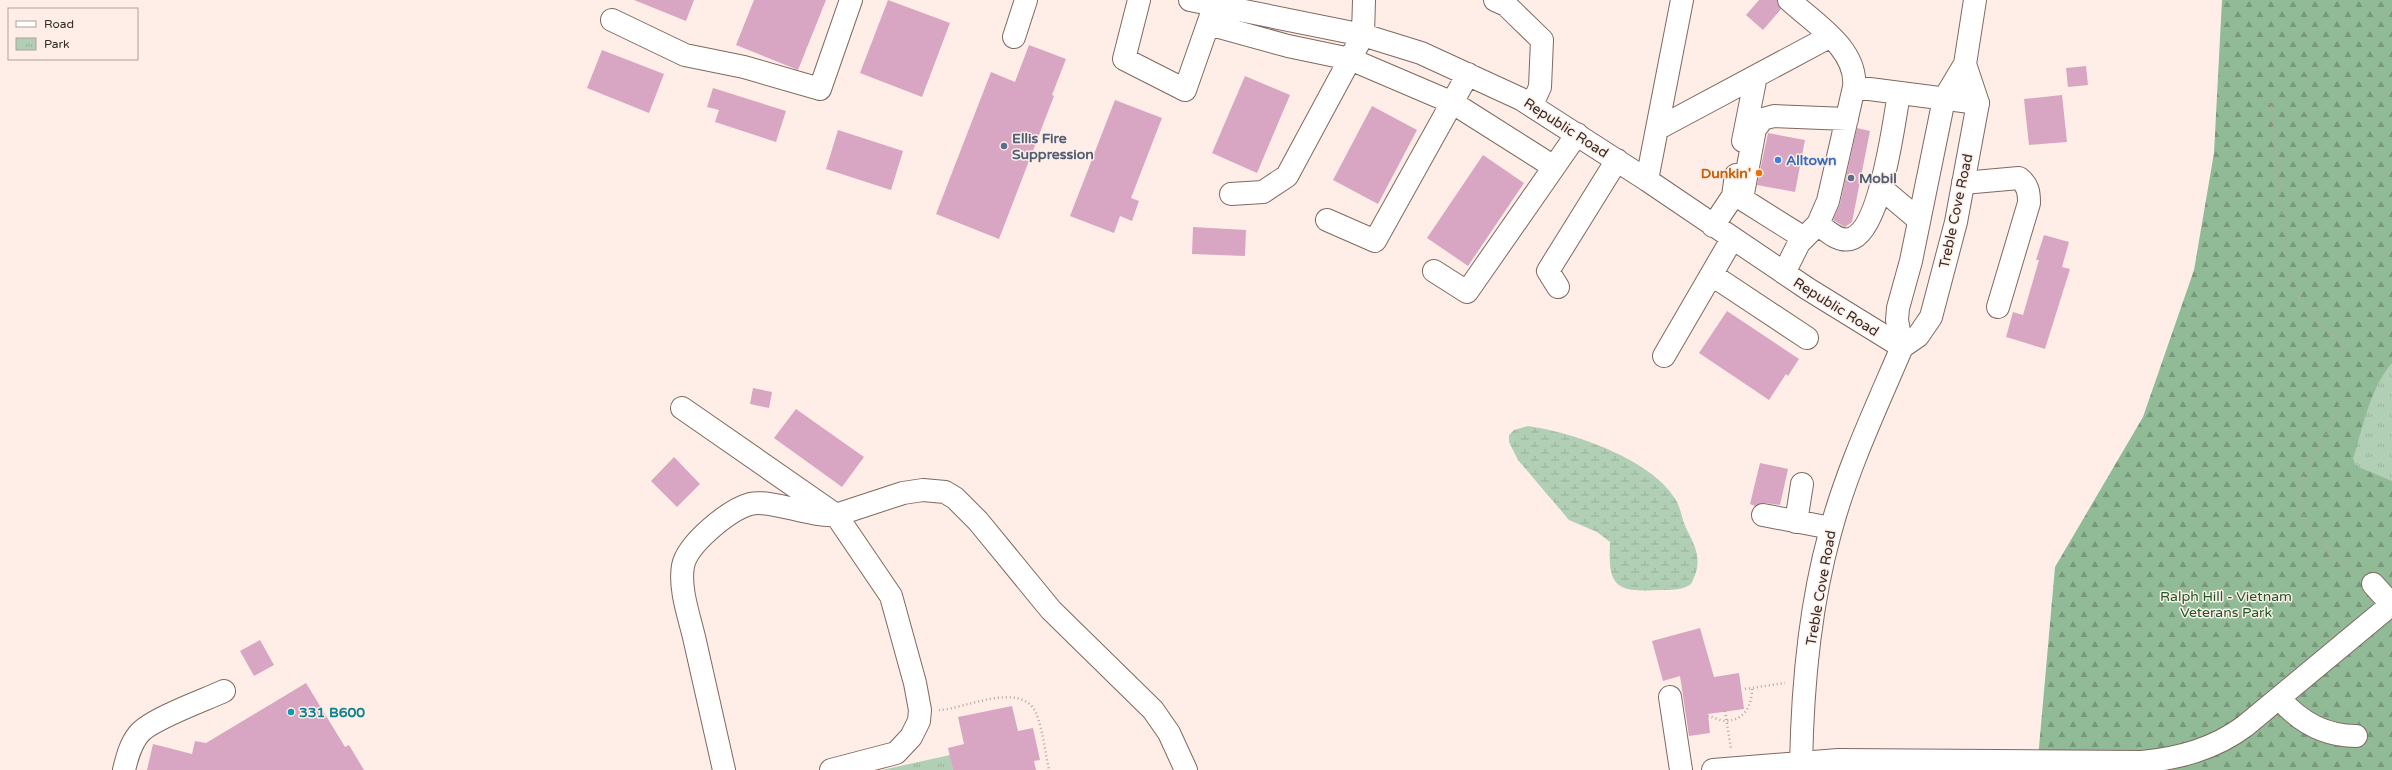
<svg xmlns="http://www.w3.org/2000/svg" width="2392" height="770" viewBox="0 0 2392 770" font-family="'Varela Round',sans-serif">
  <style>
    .forest { fill: url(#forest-firs) }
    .wetland { fill: url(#wetland-marsh) }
    .park { fill: url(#park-tufts) }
    .building { fill: #d8a6c2 }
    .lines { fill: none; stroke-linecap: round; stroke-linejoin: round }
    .minor-casing { stroke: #7f695f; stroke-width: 24 }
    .major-casing { stroke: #7f695f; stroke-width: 24 }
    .path { stroke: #b4a7a1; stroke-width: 2.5; stroke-dasharray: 1 3; stroke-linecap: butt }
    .minor { stroke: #fff; stroke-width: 22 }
    .major { stroke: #fff; stroke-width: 22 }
    .service-dot { fill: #5c6f8a; stroke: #feeee7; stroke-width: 1.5 }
    .shop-dot { fill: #3f7fe0; stroke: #feeee7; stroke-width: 1.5 }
    .food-dot { fill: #e8710a; stroke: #feeee7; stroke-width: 1.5 }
    .culture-dot { fill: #0f9aa8; stroke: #feeee7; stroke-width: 1.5 }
    .labels { text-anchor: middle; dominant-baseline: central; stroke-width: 3; stroke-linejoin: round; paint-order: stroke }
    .street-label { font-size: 14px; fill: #332a25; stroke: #feeee7 }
    .service-label { font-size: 14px; font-weight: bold; fill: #4e5e75; stroke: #feeee7; text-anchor: start }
    .shop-label { font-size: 14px; font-weight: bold; fill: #366cbe; stroke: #feeee7; text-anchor: start }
    .food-label { font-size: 14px; font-weight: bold; fill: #c56008; stroke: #feeee7; text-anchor: end }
    .park-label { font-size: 14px; fill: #1b5929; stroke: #feeee7 }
    .culture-label { font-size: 14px; font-weight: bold; fill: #0d838f; stroke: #feeee7; text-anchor: start }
  </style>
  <defs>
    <pattern id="forest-firs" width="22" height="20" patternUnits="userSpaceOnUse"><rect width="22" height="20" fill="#91bb96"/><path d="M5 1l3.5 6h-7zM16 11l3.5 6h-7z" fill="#77987a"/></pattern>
    <pattern id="wetland-marsh" width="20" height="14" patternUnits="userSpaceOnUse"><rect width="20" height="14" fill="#b1cfb4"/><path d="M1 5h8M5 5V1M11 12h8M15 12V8" fill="none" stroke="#99b29b"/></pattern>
    <pattern id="park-tufts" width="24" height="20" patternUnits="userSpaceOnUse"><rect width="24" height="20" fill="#b1cfb4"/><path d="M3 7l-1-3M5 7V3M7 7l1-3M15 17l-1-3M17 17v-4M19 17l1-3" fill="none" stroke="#99b29b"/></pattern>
  </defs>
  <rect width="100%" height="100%" fill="#feeee7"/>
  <path class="forest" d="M2222,0H2392V770H2037L2055,567L2143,417L2194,270L2214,153Z"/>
  <path class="wetland" d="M1528,426C1572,432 1655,460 1677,502C1681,510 1682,519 1686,528C1697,549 1703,562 1691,584C1682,591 1668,590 1658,590C1614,593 1608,585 1610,542L1597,532L1569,520L1518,460L1509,442V435L1514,430Z"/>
  <path class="park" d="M2392,363V481L2356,466L2353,459C2363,427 2370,388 2392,363Z
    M950,755L953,770H882Z"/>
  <path class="building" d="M634,0H694L686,21Z
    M754,0H826L798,70L736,45Z
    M888,0L950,23L922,97L860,73Z
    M1759,0H1777L1781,9L1763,30L1746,15Z
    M1029,45L1066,59L1052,95L1054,96L999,239L936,214L991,72L1015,82Z
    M602,50L664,74L649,113L587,88Z
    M2086,66L2088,85L2068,87L2066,68Z
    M1245,76L1290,95L1257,173L1212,153Z
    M713,88L786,111L776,142L715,122L719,110L707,107Z
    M2062,95L2067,142L2029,145L2024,99Z
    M1115,100L1162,118L1131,198L1139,201L1132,221L1120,216L1114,233L1070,216Z
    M1372,106L1417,130L1378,204L1333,180Z
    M1857,128L1870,131L1852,222L1845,227L1833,220L1840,204Z
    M838,130L903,151L891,190L826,169Z
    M1768,133L1805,140L1795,192L1757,185Z
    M1483,155L1524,183L1468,266L1427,238Z
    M1193,227L1246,230L1245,256L1192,254Z
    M2044,235L2069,242L2062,267L2070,269L2045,349L2006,337L2013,312L2023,315L2039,260H2036Z
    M1727,311L1799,359L1788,376L1786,374L1769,400L1699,353Z
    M753,388L772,392L769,408L750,404Z
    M796,409L864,457L842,487L774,438Z
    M674,457L700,484L677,507L651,481Z
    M1760,463L1788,469L1780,505L1765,503L1755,506L1750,504Z
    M1700,628L1714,677L1739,673L1744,709L1708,714L1710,733L1689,736L1680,676L1663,681L1652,641Z
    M260,640L274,665L254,676L240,651Z
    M306,683L345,747L349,745L364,770H147L153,744L192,754L195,741L206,743Z
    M1012,706L1018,731L1033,728L1040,760L1034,761L1036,770H953L948,748L964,744L958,717Z"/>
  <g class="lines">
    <g class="minor-casing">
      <path id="minor" d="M1139,0L1124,59L1185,90L1213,10
        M1190,0L1363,35L1421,53L1521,99L1647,180L1808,289L1902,347
        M1495,0L1506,5L1542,40L1540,87L1532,105
        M1789,0C1814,23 1858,49 1854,87
        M612,20L685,55L744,67L820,89L851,0
        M1208,24L1288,46L1350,59L1453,103L1554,167
        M1014,37L1026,0
        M1657,129L1829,37
        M1743,141L1756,76
        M1647,180L1682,0
        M1963,183L2019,178C2028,185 2029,192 2029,203L1998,307
        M1881,188L1919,220
        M1231,194L1263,192L1287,176L1363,35L1364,0
        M1733,196L1742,199L1804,238
        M1742,199L1755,129L1763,119L1774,116L1847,119
        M1327,220L1375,241L1468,74
        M1818,224C1827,231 1840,244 1853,238C1881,225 1894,123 1899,93
        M1713,226L1733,196L1736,175
        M1434,271L1467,292L1577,134
        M1784,273L1799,243L1818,224L1828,201L1854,87L1978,103
        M1712,275L1807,338
        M1558,287L1548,271L1617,160
        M1664,356L1732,239
        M682,408L836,515L903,493L923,490L945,492L955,498L978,521L1051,610L1153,710L1169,733L1186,770
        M1763,515L1831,528
        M1796,522L1802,484
        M2373,584L2392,605
        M1670,697L1681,770
        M2280,699C2300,722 2325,736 2356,736
        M124,770C127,758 130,745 138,735C148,720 205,700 224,691
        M724,770C714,726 704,681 694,637C689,616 679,588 683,566C687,544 729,510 750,504C772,499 809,517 836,515L891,596L915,683L920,710L919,721L911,737L896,753L831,770
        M1713,770L1838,760L2142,762C2180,758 2214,749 2245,726L2392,604"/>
    </g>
    <g class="major-casing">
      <path id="major" d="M1902,347L1897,320L1898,308L1911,261L1944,99L1965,64L1975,0
        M1801,770C1802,691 1809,609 1830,533C1847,469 1876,408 1902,347L1918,336L1931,317L1956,222L1978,103L1965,64"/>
    </g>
    <path class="path" d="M2271,102L2288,272L2313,315L2326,330L2341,341L2344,348L2339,410L2300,484V501L2305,519L2334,560L2357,574
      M1745,689L1785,683
      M939,710C965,709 1021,680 1036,713C1043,730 1045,752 1049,770
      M1725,711L1731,749
      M1708,716C1713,717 1721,721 1726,721C1746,720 1752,704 1752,688"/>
    <use href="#minor" class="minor"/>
    <use href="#major" class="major"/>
  </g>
  <g class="service-dot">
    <circle cx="1004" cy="146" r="4"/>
    <circle cx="1851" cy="178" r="4"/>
  </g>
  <circle class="shop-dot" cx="1778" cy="160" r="4"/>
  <circle class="food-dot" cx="1759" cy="173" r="4"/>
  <circle class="culture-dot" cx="291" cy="712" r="4"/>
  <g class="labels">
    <g class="street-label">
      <text transform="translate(1566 128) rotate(33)">Republic Road</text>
      <text transform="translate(1956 211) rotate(-78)">Treble Cove Road</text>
      <text transform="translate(1836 307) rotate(32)">Republic Road</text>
      <text transform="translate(1821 588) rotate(-80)">Treble Cove Road</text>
    </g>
    <g class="service-label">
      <text x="1012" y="138">Ellis Fire<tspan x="1012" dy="16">Suppression</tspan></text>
      <text x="1859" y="178">Mobil</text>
    </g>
    <g class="shop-label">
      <text x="1786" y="160">Alltown</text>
    </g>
    <g class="food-label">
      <text x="1751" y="173">Dunkin'</text>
    </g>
    <g class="park-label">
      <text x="2226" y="596">Ralph Hill - Vietnam<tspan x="2226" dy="16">Veterans Park</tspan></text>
    </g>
    <g class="culture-label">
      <text x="299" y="712">331 B600</text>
    </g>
  </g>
  <rect x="8" y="8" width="130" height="52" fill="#feeee7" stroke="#ada099"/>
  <rect x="16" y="21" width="20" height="6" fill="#ffffff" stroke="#ada099"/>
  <text x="44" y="28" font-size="12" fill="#332a25">Road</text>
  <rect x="16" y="38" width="20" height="12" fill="url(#park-tufts)" stroke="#ada099"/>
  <text x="44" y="48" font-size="12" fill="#332a25">Park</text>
</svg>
